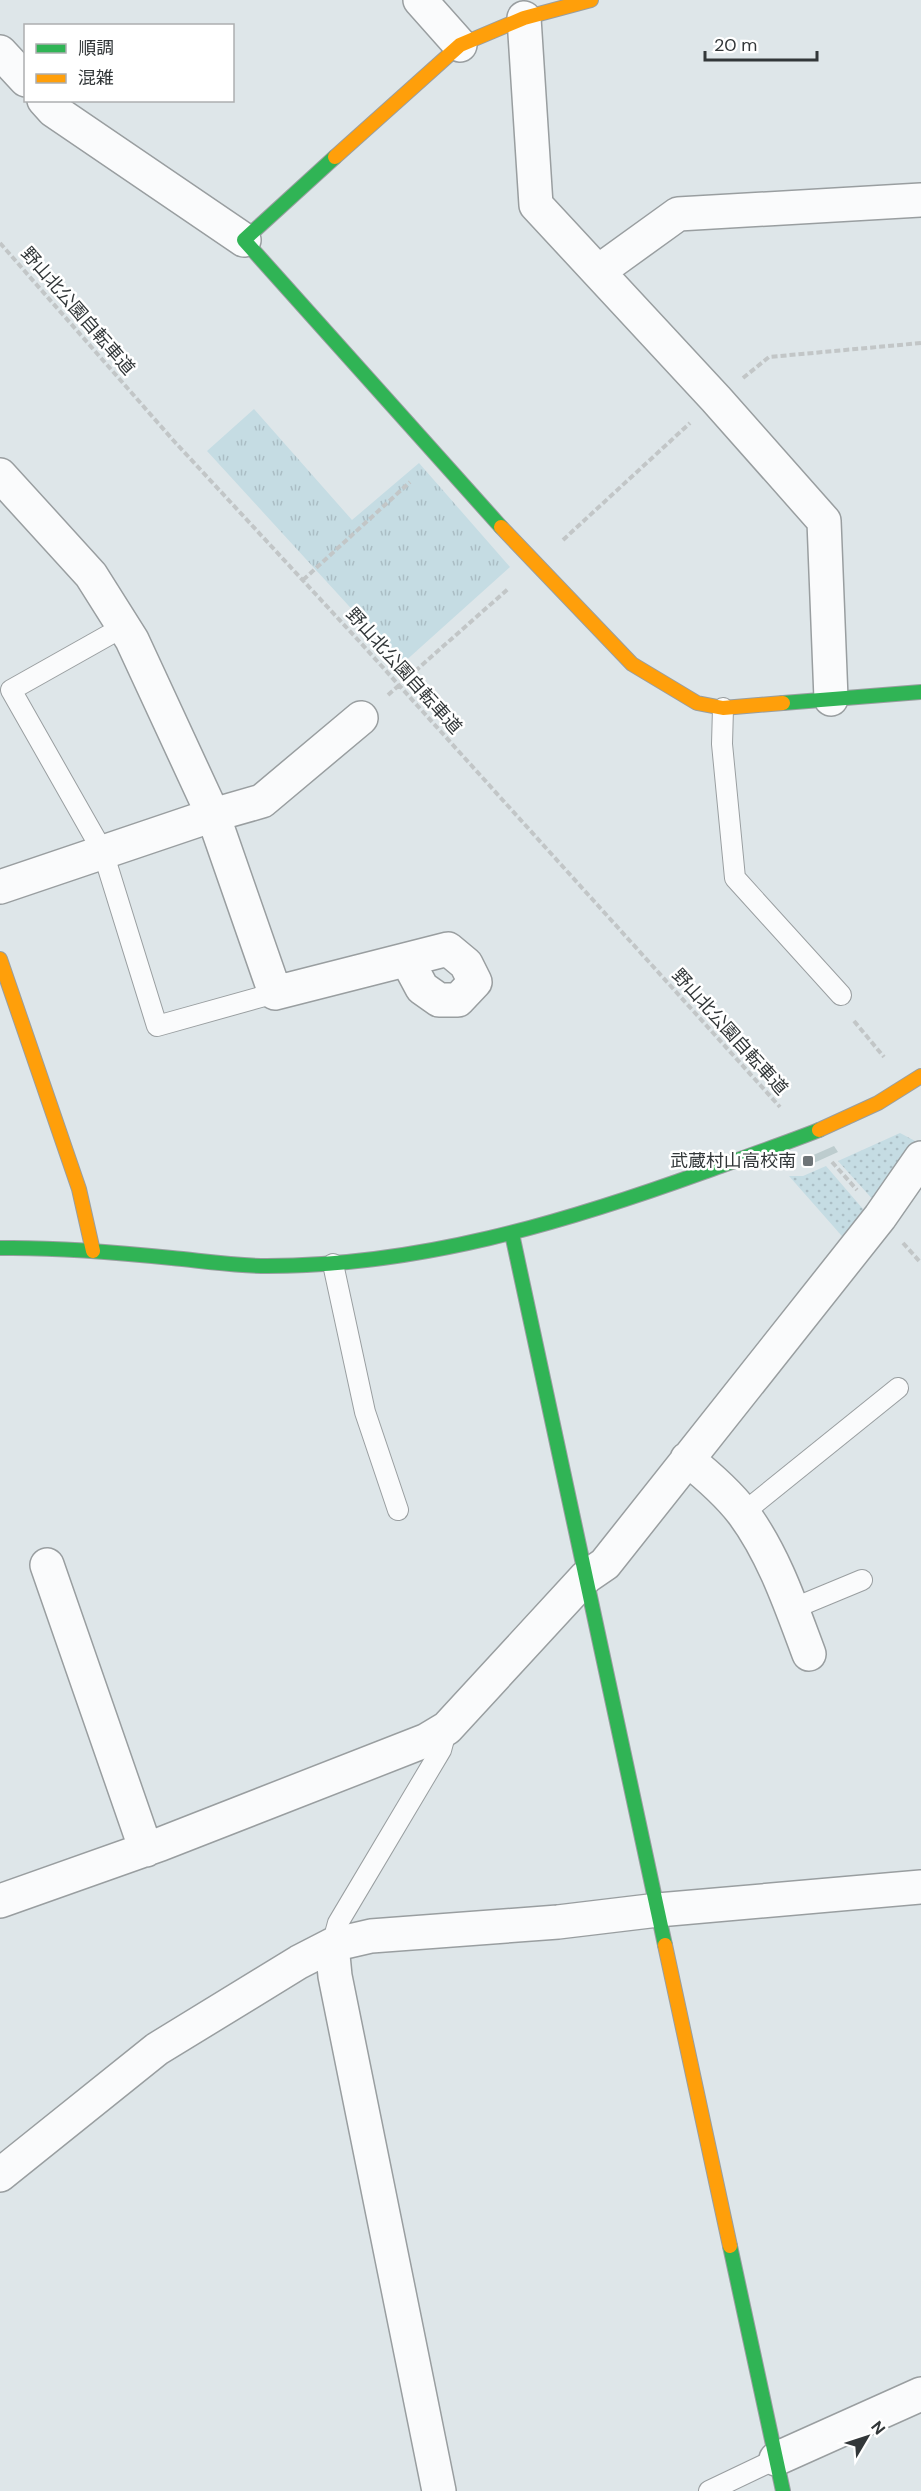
<svg xmlns="http://www.w3.org/2000/svg" width="921" height="2491" viewBox="0 0 921 2491" font-family="'DM Sans','Noto Sans JP',sans-serif">
  <style>
    .grass { fill: url(#grass-dots) }
    .park { fill: url(#park-tufts) }
    .building { fill: #bdccce }
    .lines { fill: none; stroke-linecap: round; stroke-linejoin: round }
    .lane-casing { stroke: #999ea0; stroke-width: 22 }
    .street-casing { stroke: #999ea0; stroke-width: 36 }
    .fast-casing { stroke: #999ea0; stroke-width: 16 }
    .slow-casing { stroke: #999ea0; stroke-width: 16 }
    .path { stroke: #c2c6c7; stroke-width: 4; stroke-dasharray: 6 3; stroke-linecap: butt }
    .lane { stroke: #fafbfc; stroke-width: 20 }
    .street { stroke: #fafbfc; stroke-width: 33 }
    .fast { stroke: #30b455; stroke-width: 14 }
    .slow { stroke: #ff9f0a; stroke-width: 14 }
    .poi-dot { fill: #6e7477; stroke: #fff; stroke-width: 2 }
    .labels { text-anchor: middle; dominant-baseline: central; stroke-width: 5; stroke-linejoin: round; paint-order: stroke }
    .street-label { font-size: 18px; fill: #323739; stroke: #fff }
    .poi-label { font-size: 18px; fill: #323739; stroke: #fff; text-anchor: end }
  </style>
  <defs>
    <pattern id="grass-dots" width="8" height="8" patternUnits="userSpaceOnUse" patternTransform="scale(1.5)"><rect width="8" height="8" fill="#c5dce3"/><path d="M2 2h.1M6 6h.1" fill="none" stroke="#aabdc4" stroke-width="1.8" stroke-linecap="round"/></pattern>
    <pattern id="park-tufts" width="24" height="20" patternUnits="userSpaceOnUse" patternTransform="scale(1.5)"><rect width="24" height="20" fill="#c5dce3"/><path d="M3 7l-1-3M5 7V3M7 7l1-3M15 17l-1-3M17 17v-4M19 17l1-3" fill="none" stroke="#aabdc4"/></pattern>
  </defs>
  <rect width="100%" height="100%" fill="#dee6e9"/>
  <path class="grass" d="M900,1133L919,1143L876,1203L838,1161Z
    M826,1166L869,1216L848,1243L789,1176H803Z"/>
  <path class="park" d="M254,409L352,520L419,463L510,567L402,664L207,451Z"/>
  <path class="building" d="M834,1146L838,1152L805,1167L802,1160Z"/>
  <g class="lines">
    <g class="lane-casing">
      <path id="lane" d="M123,627L11,690L103,852L157,1026L275,993
        M723,708L722,744L735,878L841,995
        M333,1264L365,1412L398,1510
        M743,1513L898,1388
        M792,1609L862,1580
        M332,1945L338,1923L441,1750L447,1728
        M709,2491L776,2459"/>
    </g>
    <g class="street-casing">
      <path id="street" d="M420,0L460,45
        M524,18L536,205L716,399L824,521L831,699
        M0,52L26,80
        M44,100L53,110L244,240
        M599,271L678,214L921,200
        M0,475L91,575L132,640L213,815L275,993L448,949L466,964L475,982L458,1000H439L422,988L407,960
        M0,887L213,815L262,801L361,718
        M687,1459C707,1475 727,1492 743,1513C774,1555 791,1606 809,1654
        M47,1565L146,1850
        M0,1901L161,1844L427,1740L447,1728L586,1577L605,1564L880,1217L921,1158
        M332,1945L335,1976L439,2491
        M0,2175L157,2049L299,1962L332,1945L371,1936L558,1922L658,1910L921,1887
        M776,2459L921,2394"/>
    </g>
    <g class="fast-casing">
      <path id="fast" d="M335,157L244,240L501,527
        M783,703L921,692
        M512,1234L665,1945
        M0,1248C58,1247 115,1252 172,1258C203,1261 235,1266 267,1266C418,1266 563,1223 704,1172C742,1158 781,1145 819,1130
        M730,2246L783,2491"/>
    </g>
    <g class="slow-casing">
      <path id="slow" d="M335,157L460,45L524,18L591,0
        M501,527L632,664L697,703L723,708L783,703
        M0,959L79,1189L93,1251
        M819,1130L878,1103L921,1076
        M665,1945L730,2246"/>
    </g>
    <path class="path" d="M0,243L173,440L359,641L780,1107
      M743,378L769,357L921,343
      M563,540L690,423
      M303,580L410,482
      M388,695L508,589
      M854,1021L884,1057
      M832,1162L857,1190
      M903,1243L921,1263"/>
    <use href="#lane" class="lane"/>
    <use href="#street" class="street"/>
    <use href="#fast" class="fast"/>
    <use href="#slow" class="slow"/>
  </g>
  <rect class="poi-dot" x="802" y="1155" width="12" height="12" rx="3"/>
  <g class="labels">
    <g class="street-label">
      <text transform="translate(78 311) rotate(49)">野山北公園自転車道</text>
      <text transform="translate(404 671) rotate(48)">野山北公園自転車道</text>
      <text transform="translate(730 1032) rotate(48)">野山北公園自転車道</text>
    </g>
    <g class="poi-label">
      <text x="796" y="1161">武蔵村山高校南</text>
    </g>
  </g>
  <rect x="24" y="24" width="210" height="78" fill="#ffffff" stroke="#adafb0" stroke-width="1.5"/>
  <rect x="36" y="44" width="30" height="9" fill="#30b455" stroke="#adafb0" stroke-width="1.5"/>
  <text x="78" y="54" font-size="18" fill="#323739">順調</text>
  <rect x="36" y="74" width="30" height="9" fill="#ff9f0a" stroke="#adafb0" stroke-width="1.5"/>
  <text x="78" y="84" font-size="18" fill="#323739">混雑</text>
  <g transform="translate(867 2437) rotate(51)" stroke="#ffffff" stroke-width="4.5" paint-order="stroke">
  <path d="M0-4.5L10 22L0 15L-10 22Z" fill="#323739"/>
  <text y="-9" font-size="16" font-weight="bold" text-anchor="middle" fill="#323739">N</text>
  </g>
  <path d="M705 51v9h112v-9" fill="none" stroke="#323739" stroke-width="3"/>
  <text x="714" y="51" font-size="18" fill="#323739" stroke="#ffffff" stroke-width="4.5" paint-order="stroke">20 m</text>
</svg>
